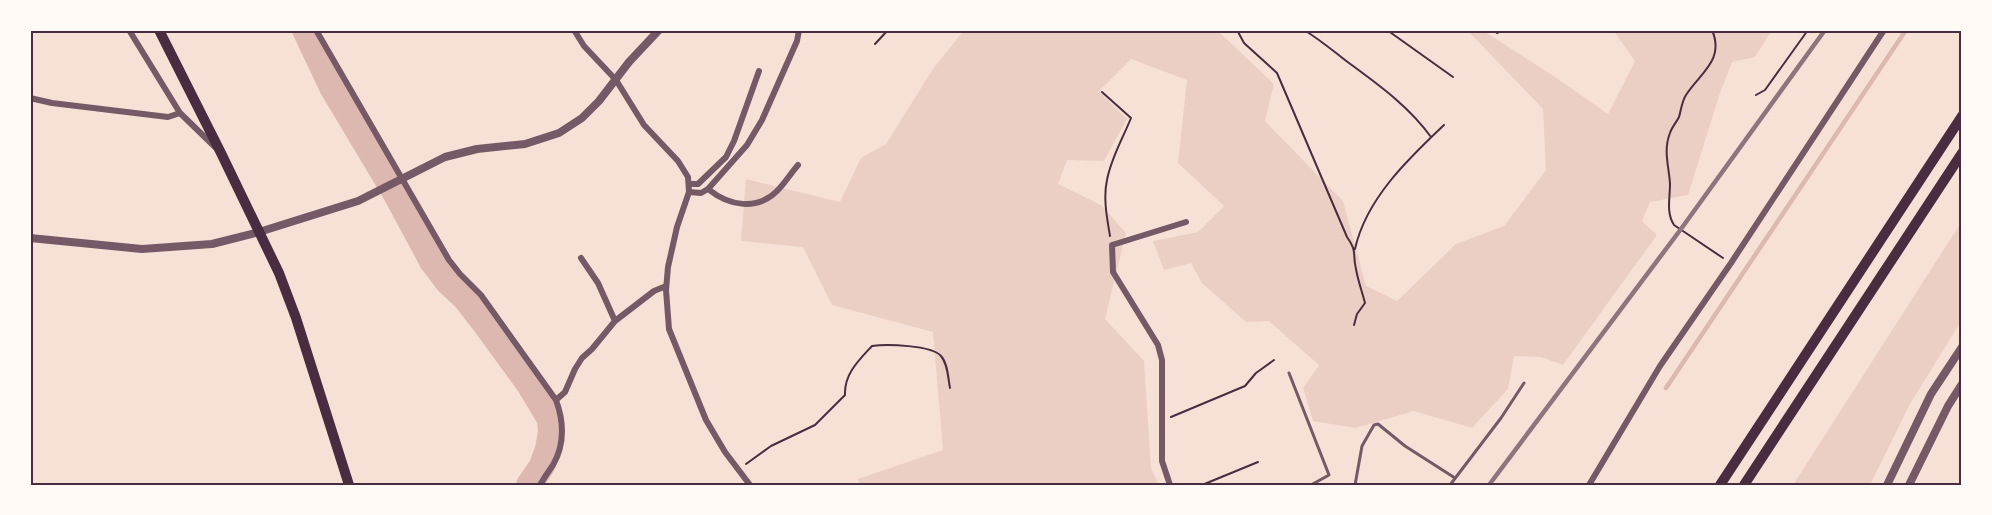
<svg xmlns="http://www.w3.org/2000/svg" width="1992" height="515" viewBox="0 0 1992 515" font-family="Commissioner,sans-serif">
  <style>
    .green { fill: #ebcfc5 }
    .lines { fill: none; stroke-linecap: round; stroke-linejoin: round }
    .stream { stroke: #dcb8b0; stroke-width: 4.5 }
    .river { stroke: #dcb8b0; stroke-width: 26 }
    .path { stroke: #4a2c40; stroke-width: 2 }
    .service { stroke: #755966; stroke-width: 3 }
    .minor { stroke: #755966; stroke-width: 6 }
    .tertiary { stroke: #755966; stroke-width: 8 }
    .trunk { stroke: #4a2c40; stroke-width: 10 }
    .motorway { stroke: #4a2c40; stroke-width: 10 }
    .rail { stroke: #8f747c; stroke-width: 4.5 }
    .neatline { fill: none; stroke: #4a2c40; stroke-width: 2 }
  </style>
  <rect width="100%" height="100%" fill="#f7e1d7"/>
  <path class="green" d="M964,30H1217L1274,84L1265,121L1343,201L1366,286L1397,301L1456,244L1504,226L1546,170L1543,109L1467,30H1482L1558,79L1608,114L1635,61L1613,30H1772L1755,57L1732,62L1720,93L1688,195L1650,202L1642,221L1657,235L1563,365L1541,357L1514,356L1508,389L1472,428L1414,411L1355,428L1313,421L1303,388L1319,365L1269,321L1246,322L1202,283L1191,263L1164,270L1153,241L1198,232L1224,206L1178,163L1187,80L1131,59L1099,91L1127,119L1104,161L1067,160L1058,184L1101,205L1126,233L1105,319L1144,361L1151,468L1159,485H859L858,479L943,450L933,332L832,305L803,247L741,241L746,179L840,202L861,158L886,144L933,69Z
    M1962,221V320L1910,404L1870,485H1793Z"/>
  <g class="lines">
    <path class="stream" d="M1666,388L1906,30"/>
    <path class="river" d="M305,30L332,87L396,194L432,261L448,282L465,298L486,325L529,384L550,419L551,432L548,449L542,466L529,485"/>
    <path class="path" d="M1237,30L1244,43L1277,73L1347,237C1358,253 1352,253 1356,269C1358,281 1362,291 1365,303L1357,314L1354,325
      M1304,30C1319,39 1332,50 1345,60C1376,83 1408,105 1431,137
      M1387,30L1453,77
      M1493,30L1497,33L1503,30
      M1712,30C1725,60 1700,73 1686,95C1682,101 1681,110 1679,117C1676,123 1672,127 1670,133C1663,151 1669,166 1670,184C1670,198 1666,213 1674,225L1723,258
      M875,44L888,30
      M1102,92L1131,118C1123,138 1111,158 1107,180C1103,198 1107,218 1110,236
      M1756,95L1765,90L1808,30
      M1355,249C1366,199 1408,159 1444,125
      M1171,417L1245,386L1256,373L1274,360
      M746,464L771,446L815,425L845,395C844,374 859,360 872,346C886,344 932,345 941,356C948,364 948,378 950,388
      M1202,485L1258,462"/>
    <path class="service" d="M1289,373L1329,475L1311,485
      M1355,485L1362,446L1374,425L1378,424L1405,446L1455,478
      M1450,485L1501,418L1524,383"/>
    <path class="minor" d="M129,30L180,113L215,147
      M316,30L449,260L460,274L481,295L556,400C564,422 565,444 553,465C548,472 544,478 540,485
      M574,30L584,46L616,80L644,125L678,161L688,177L689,192L677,227L668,267L666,290L669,329L706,420L725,452L750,485
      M30,98L52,103L168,117L180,113
      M690,184H698L726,157L734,141L759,71
      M708,189C729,206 757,211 777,191C785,183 791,173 798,165
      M689,192L701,193L708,189L747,145L762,120L797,41L799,30
      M581,258L598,283L615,321
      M556,400L565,392L575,369L582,358L592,349L615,321L654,291L666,286
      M1170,485L1162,461V360L1158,345L1113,272L1112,245L1186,222
      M1589,485L1660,366L1731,263L1884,30"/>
    <path class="tertiary" d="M30,238L142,249L212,244L259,232L358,201L445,157L477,149L525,144L559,133L582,118L599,101L629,62L659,30
      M1887,485L1931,394L1962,347
      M1909,485L1948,406L1962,384"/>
    <path class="trunk" d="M159,30L221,153L279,273L296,318L349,485"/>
    <path class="motorway" d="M1720,485L1962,116
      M1744,485L1962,153"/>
    <path class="rail" d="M1489,485L1681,229L1825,30"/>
  </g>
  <rect width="1992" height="515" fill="none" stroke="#fffaf5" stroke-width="63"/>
  <rect x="32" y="32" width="1928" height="452" class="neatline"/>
</svg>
